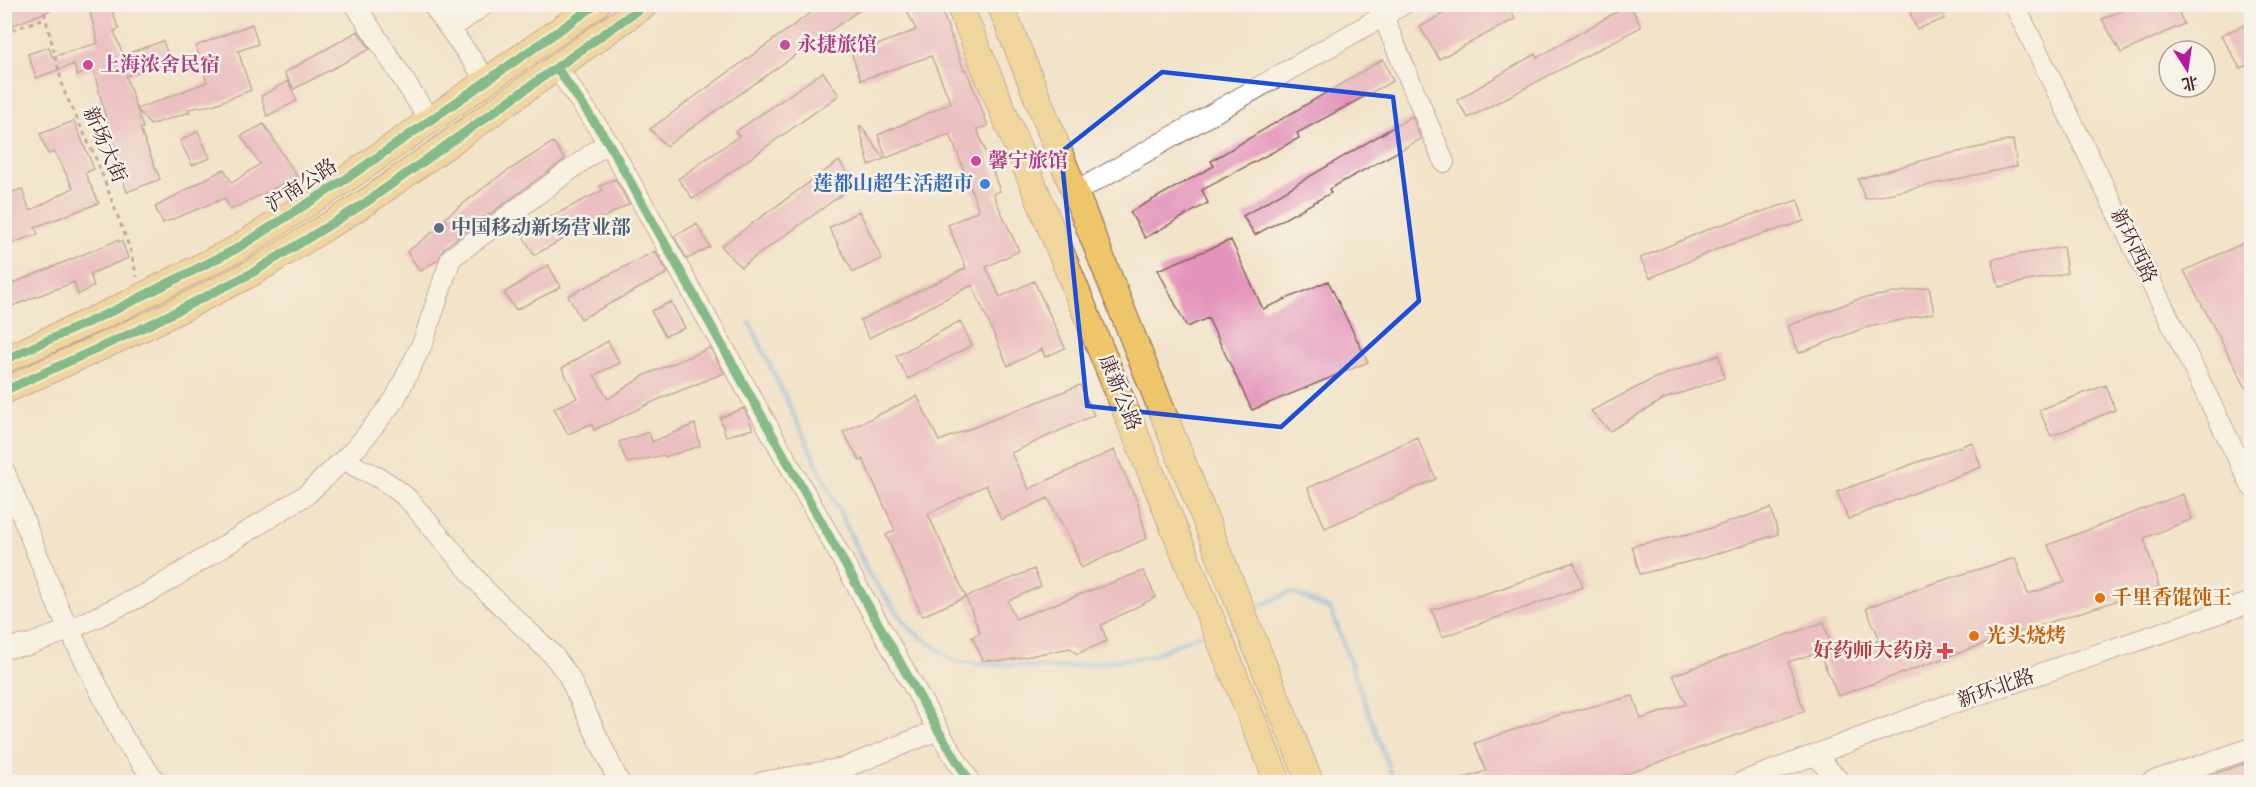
<svg xmlns="http://www.w3.org/2000/svg" width="2256" height="787" viewBox="0 0 2256 787" font-family="'Libre Bodoni','Noto Serif SC',serif">
  <style>
    .lines { fill: none; stroke-linecap: round; stroke-linejoin: round }
    .stream { stroke: #75aee5; stroke-width: 5 }
    .building { fill: #e494bb }
    .minor-casing { stroke: #856462; stroke-width: 22 }
    .major-casing { stroke: #856462; stroke-width: 28 }
    .path { stroke: #856462; stroke-width: 3; stroke-dasharray: 4.5 4.5; stroke-linecap: butt }
    .minor { stroke: #fff; stroke-width: 20 }
    .major { stroke: #eec569; stroke-width: 26 }
    .cycleway-casing { stroke: #f7f3e8; stroke-width: 13 }
    .cycleway { stroke: #00873e; stroke-width: 9 }
    .marked { fill: none; stroke: #1d4ed8; stroke-width: 4.5; stroke-linejoin: round }
    .hotel-dot { fill: #d1479c; stroke: #f7f3e8; stroke-width: 2 }
    .shop-dot { fill: #3f7fe0; stroke: #f7f3e8; stroke-width: 2 }
    .service-dot { fill: #5c6f8a; stroke: #f7f3e8; stroke-width: 2 }
    .food-dot { fill: #e8710a; stroke: #f7f3e8; stroke-width: 2 }
    .health-dot { fill: #e0444e; stroke: #f7f3e8; stroke-width: 2 }
    .labels { text-anchor: middle; dominant-baseline: central; stroke-width: 5; stroke-linejoin: round; paint-order: stroke }
    .hotel-label { font-size: 20px; font-weight: bold; fill: #b23c85; stroke: #f7f3e8; text-anchor: start }
    .street-label { font-size: 20px; fill: #4a1f2b; stroke: #f7f3e8 }
    .shop-label { font-size: 20px; font-weight: bold; fill: #366cbe; stroke: #f7f3e8; text-anchor: end }
    .service-label { font-size: 20px; font-weight: bold; fill: #4e5e75; stroke: #f7f3e8; text-anchor: start }
    .food-label { font-size: 20px; font-weight: bold; fill: #c56008; stroke: #f7f3e8; text-anchor: start }
    .health-label { font-size: 20px; font-weight: bold; fill: #be3a42; stroke: #f7f3e8; text-anchor: end }
  </style>
  <rect width="100%" height="100%" fill="#f7f3e8"/>
  <filter id="ink" filterUnits="userSpaceOnUse"><feTurbulence type="fractalNoise" baseFrequency=".0167" numOctaves="2"/><feDisplacementMap in="SourceGraphic" scale="12" xChannelSelector="R" yChannelSelector="G"/><feConvolveMatrix kernelMatrix="1 2 1 2 8 2 1 2 1" color-interpolation-filters="sRGB"/></filter>
  <filter id="wash" filterUnits="userSpaceOnUse"><feTurbulence type="fractalNoise" baseFrequency=".008" numOctaves="4" result="noise"/><feDisplacementMap in="SourceGraphic" scale="24" xChannelSelector="R" yChannelSelector="G"/><feGaussianBlur stdDeviation="1.35" result="paint"/><feColorMatrix in="noise" values="0 0 0 0 0 0 0 0 0 0 0 0 0 0 0 0 0 1.4 0 .05"/><feComposite in="paint" operator="in"/></filter>
  <g filter="url(#wash)">
    <rect width="100%" height="100%" fill="#f2e3c9"/>
    <g class="lines">
      <path class="stream" d="M750,323L870,576L909,628L956,662L1060,668L1151,656L1200,634
        M1258,607L1291,592L1331,610L1394,782"/>
    </g>
    <g id="blocks">
      <path class="building" d="M30,4H47L49,11L4,29V13Z
        M88,4H109L119,29L114,31L123,55L163,41L170,61L126,76L143,128L140,129L160,179L127,192L120,172L93,68L77,76L74,64L36,78L28,54L49,47L52,57L98,43Z
        M823,4H868L666,146L650,129Z
        M904,4H939L964,70L966,69L988,126L977,129L1000,191L993,194L1019,251L986,267L1000,297L1034,281L1065,348L1045,357L1042,349L1008,366L972,285L869,338L860,320L966,268L948,225L979,210L950,134L886,158L878,135L951,103L931,56L861,80L852,55L916,30Z
        M1459,4H1508L1515,19L1439,59L1420,27Z
        M1630,4L1641,27L1468,118L1457,100L1535,54L1537,58Z
        M1906,4H1942L1944,19L1917,29Z
        M2138,4H2175L2184,24L2121,53L2102,19Z
        M2252,22V63L2240,68L2221,35Z
        M252,24L258,44L238,51L251,90L213,105L188,109L190,112L150,125L137,109L207,82L196,46Z
        M358,31L370,49L294,89L284,73Z
        M1383,59L1393,81L1297,133L1299,138L1202,190L1208,203L1145,238L1130,212L1214,166L1211,161Z
        M823,72L839,95L693,199L678,179L739,136L735,132Z
        M288,81L297,101L267,116L261,96Z
        M1412,116L1421,139L1329,189L1331,193L1255,235L1243,216Z
        M74,121L94,169L85,173L99,203L35,227L38,234L4,246V195L22,189L30,211L73,188L55,152L48,154L40,134Z
        M264,124L297,177L230,210L225,198L163,223L155,207L224,169L232,183L260,164L241,136Z
        M859,126H861L884,159L869,165Z
        M198,131L210,158L192,165L180,141Z
        M2013,140L2017,166L1865,199L1858,179L1935,157Z
        M553,142L565,159L444,248L438,260L420,271L407,252L447,221L445,218L495,179Z
        M839,161L856,184L801,224L741,267L721,246Z
        M615,179L629,204L534,255L521,232L603,190L600,186Z
        M1798,200L1804,221L1722,247L1650,278L1640,258L1711,228Z
        M859,211L882,259L853,272L829,228Z
        M697,224L710,247L687,259L674,236Z
        M2252,239V399L2184,271Z
        M118,240V242L122,241L128,258L90,274L94,286L78,295L74,282L12,306L4,287Z
        M1231,240L1263,309L1328,281L1368,362L1252,410L1208,318L1187,327L1158,270Z
        M2063,247L2067,273L1999,287L1992,259Z
        M655,251L668,273L581,319L568,296Z
        M548,265L561,287L516,310L504,293Z
        M1929,287L1934,313L1864,328L1799,353L1788,326L1859,299Z
        M671,302L685,328L665,336L651,311Z
        M960,321L972,345L908,379L896,356Z
        M608,341L620,363L594,375L608,399L645,375L710,348L724,373L657,400L594,430L591,424L568,434L554,408L577,398L562,368Z
        M1719,355L1724,378L1664,399L1610,431L1591,411L1655,378Z
        M1080,385L1094,415L1011,453L1029,489L1114,450L1137,501L1147,538L1081,568L1073,545L1048,498L1001,520L986,485L928,514L966,597L922,616L886,535L895,530L863,459L860,461L843,432L917,396L939,441Z
        M2106,385L2115,410L2051,436L2039,410Z
        M744,408L753,429L726,436L720,418Z
        M695,424L700,446L665,457L664,455L627,463L619,442L649,432L652,442Z
        M1417,437L1436,479L1325,528L1308,488Z
        M1972,442L1981,467L1848,519L1837,492Z
        M2183,494L2192,519L2144,538L2159,587L2001,638L1838,696L1819,652L1788,662L1804,711L1601,783H1459V780L1486,771L1475,743L1551,717L1633,696L1641,719L1686,704L1673,675L1824,622L1834,656L1880,640L1866,608L1934,583L2015,558L2028,594L2065,582L2048,545Z
        M1771,508L1778,534L1707,557L1640,574L1632,546L1702,531Z
        M1574,562L1583,587L1442,637L1432,610L1500,589Z
        M1034,569L1041,586L1008,601L1015,619L1143,571L1156,597L1101,625L1107,641L1077,654L1070,648L1004,661L983,660L972,637L980,633L966,597Z
        M2252,761V783H2187Z"/>
    </g>
  </g>
  <g filter="url(#ink)">
    <use href="#blocks" fill-opacity="0" stroke="#856462" stroke-width="1.5"/>
    <g class="lines">
      <g class="minor-casing">
        <path id="minor" d="M355,4L430,121
          M432,4L487,81
          M1378,4L1444,162
          M2014,4L2252,487
          M450,29L486,4
          M557,68L608,142L938,730L970,782
          M1074,193L1404,4
          M346,458C354,468 362,469 374,475C387,482 398,490 409,500L487,592L553,655L568,675L619,782
          M4,470L59,609L124,739L156,782
          M4,648L28,645L69,630L152,591L306,495L357,447L395,399L423,342L451,258L608,142
          M1816,756L1840,782
          M762,782L844,768L938,730
          M1742,782L1942,707L2252,602
          M2151,782L2252,748"/>
      </g>
      <g class="major-casing">
        <path id="major" d="M959,4L1278,782
          M1000,4L1310,782
          M4,360L115,310L236,249L346,179L597,4
          M4,391L149,325L252,273L365,203L646,4"/>
      </g>
      <path class="path" d="M42,4L64,91L97,161L130,249L137,277
        M4,33L45,18"/>
      <use href="#minor" class="minor"/>
      <use href="#major" class="major"/>
      <g class="cycleway-casing">
        <path id="cycleway" d="M557,68L608,142L938,730L970,782
          M4,360L115,310L236,249L346,179L597,4
          M4,391L149,325L252,273L365,203L646,4"/>
      </g>
      <use href="#cycleway" class="cycleway"/>
    </g>
  </g>
  <path d="M0 0H2256V787H0ZM1162,72L1393,97L1419,301L1281,427L1087,406L1061,152Z" fill="#f2e3c9" fill-opacity=".55" fill-rule="evenodd"/>
  <path class="marked" d="M1162,72L1393,97L1419,301L1281,427L1087,406L1061,152Z"/>
  <g class="hotel-dot">
    <circle cx="785" cy="45" r="6"/>
    <circle cx="88" cy="65" r="6"/>
    <circle cx="976" cy="161" r="6"/>
  </g>
  <circle class="shop-dot" cx="985" cy="184" r="6"/>
  <circle class="service-dot" cx="439" cy="228" r="6"/>
  <g class="food-dot">
    <circle cx="2100" cy="598" r="6"/>
    <circle cx="1974" cy="636" r="6"/>
  </g>
  <path class="health-dot" d="M1942 642h6v6h6v6h-6v6h-6v-6h-6v-6h6z"/>
  <g class="labels">
    <g class="hotel-label">
      <text x="797" y="45">永捷旅馆</text>
      <text x="100" y="65">上海浓舍民宿</text>
      <text x="988" y="161">馨宁旅馆</text>
    </g>
    <g class="street-label">
      <text transform="translate(104 145) rotate(67)">新场大街</text>
      <text transform="translate(302 186) rotate(-33)">沪南公路</text>
      <text transform="translate(2133 246) rotate(64)">新环西路</text>
      <text transform="translate(1119 393) rotate(68)">康新公路</text>
      <text transform="translate(1996 689) rotate(-19)">新环北路</text>
    </g>
    <g class="shop-label">
      <text x="973" y="184">莲都山超生活超市</text>
    </g>
    <g class="service-label">
      <text x="451" y="228">中国移动新场营业部</text>
    </g>
    <g class="food-label">
      <text x="2112" y="598">千里香馄饨王</text>
      <text x="1986" y="636">光头烧烤</text>
    </g>
    <g class="health-label">
      <text x="1933" y="651">好药师大药房</text>
    </g>
  </g>
  <rect width="2256" height="787" fill="none" stroke="#f7f3e8" stroke-width="24"/>
  <g transform="translate(2187 69) rotate(168)"><circle r="28" fill="#f7f3e8" stroke="#b29e9c" stroke-width="1.5"/>
  <path d="M0-4.5L10 22L0 15L-10 22Z" fill="#b5179e"/>
  <text y="-9" font-size="16" font-weight="bold" text-anchor="middle" fill="#4a1f2b">北</text>
  </g>
</svg>
